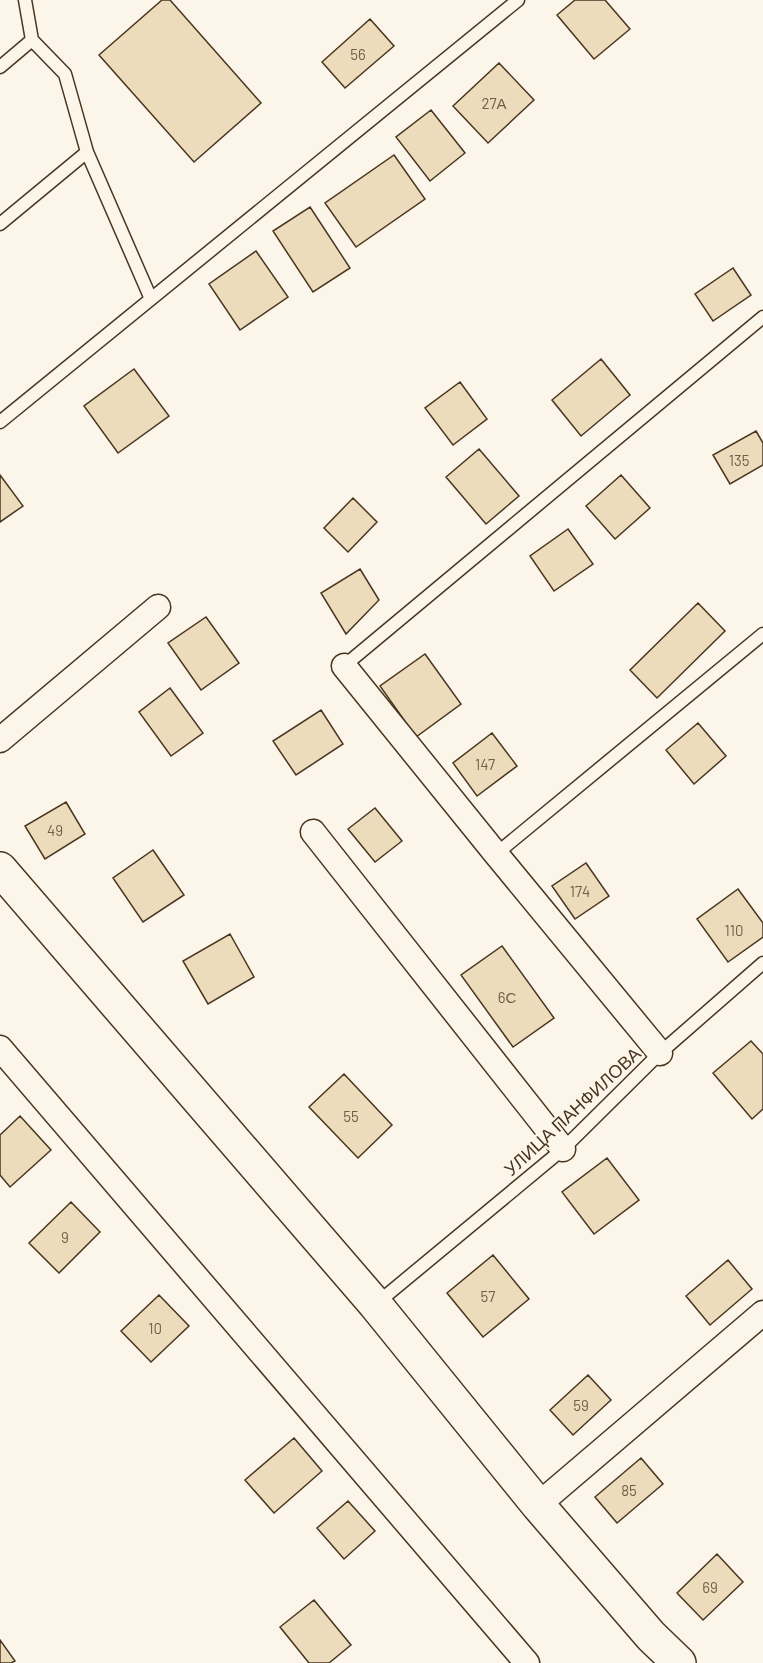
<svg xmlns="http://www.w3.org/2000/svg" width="763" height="1663" viewBox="0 0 763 1663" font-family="Barlow,sans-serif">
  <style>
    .building { fill: #ecdcbc; stroke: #4a3520; stroke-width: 1.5 }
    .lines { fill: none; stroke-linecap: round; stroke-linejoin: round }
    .lane-casing { stroke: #4a3520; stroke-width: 15 }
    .street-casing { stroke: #4a3520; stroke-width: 27 }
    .secondary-casing { stroke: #4a3520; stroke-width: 36 }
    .lane { stroke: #fbf6e9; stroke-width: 12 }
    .street { stroke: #fbf6e9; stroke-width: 24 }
    .secondary { stroke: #fbf6e9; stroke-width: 33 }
    .labels { text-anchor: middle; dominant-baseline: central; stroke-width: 4.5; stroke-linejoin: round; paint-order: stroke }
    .number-label { font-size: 15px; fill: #725f47 }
    .street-label { font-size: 18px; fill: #4a3520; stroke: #fbf6e9 }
  </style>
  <rect width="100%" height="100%" fill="#fbf6e9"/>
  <path class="building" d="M162,0H170L261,103L194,162L99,55Z
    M575,0H605L630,29L594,59L557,15Z
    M370,19L394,46L345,88L322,62Z
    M499,63L534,100L488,143L453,106Z
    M431,110L465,153L430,181L396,137Z
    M394,155L425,199L356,247L325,203Z
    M310,207L350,268L313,292L273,231Z
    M256,251L288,297L240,330L209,284Z
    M733,268L751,295L713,321L695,294Z
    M601,359L630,395L581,436L552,400Z
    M134,369L169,416L118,453L84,406Z
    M460,382L487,419L453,445L425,408Z
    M756,431L763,443V465L730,484L713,455Z
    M479,449L519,496L486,524L446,477Z
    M0,475L23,506L0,522Z
    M621,475L650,508L615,539L586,506Z
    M353,498L377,522L348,552L324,528Z
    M568,529L593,564L554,591L530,556Z
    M360,569L379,600L346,634L321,593Z
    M698,603L725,631L657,698L630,670Z
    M206,617L239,663L201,690L168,643Z
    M425,654L461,704L416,737L380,686Z
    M170,688L203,733L171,756L139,712Z
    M321,710L343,744L296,775L273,741Z
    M698,723L726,756L694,784L666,750Z
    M492,733L517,766L477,796L453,763Z
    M66,802L85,834L45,859L25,826Z
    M375,808L402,841L375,862L348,829Z
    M153,850L184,895L143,922L113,878Z
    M586,863L609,896L575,919L552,886Z
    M738,889L763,923V937L728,962L697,919Z
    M230,934L254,977L208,1004L183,961Z
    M502,946L554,1018L513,1047L461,975Z
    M751,1041L763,1054V1109L752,1119L713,1073Z
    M344,1074L392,1125L358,1158L309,1107Z
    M20,1116L51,1150L10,1187L0,1175V1135Z
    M607,1158L639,1200L594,1234L562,1192Z
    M71,1202L100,1232L59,1273L29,1243Z
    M493,1255L529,1299L483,1337L447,1293Z
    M728,1260L752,1289L710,1325L686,1296Z
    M159,1295L189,1326L151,1362L121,1331Z
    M588,1375L611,1400L573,1435L550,1410Z
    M294,1438L322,1471L274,1513L245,1480Z
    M641,1458L663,1484L617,1523L595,1497Z
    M348,1501L375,1531L344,1559L317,1528Z
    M717,1554L743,1582L703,1620L677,1593Z
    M314,1600L351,1645L329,1663H309L280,1627Z
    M0,1640L15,1661L11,1663H0Z"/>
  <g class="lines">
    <g class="lane-casing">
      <path id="lane" d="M25,0L32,40L65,74L87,152L151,299
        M0,67L32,40
        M0,224L87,152
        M0,422L518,0
        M344,666L763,317
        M496,854L763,634
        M376,1304L563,1149L660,1053L763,963"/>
    </g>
    <g class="street-casing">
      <path id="street" d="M344,666L496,854L660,1053
        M0,740L158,607
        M313,832L563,1149
        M0,1048L527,1663
        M538,1505L763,1313"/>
    </g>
    <g class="secondary-casing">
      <path id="secondary" d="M0,869L375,1304L538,1505L651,1636L679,1663"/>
    </g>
    <use href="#lane" class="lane"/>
    <use href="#street" class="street"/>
    <use href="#secondary" class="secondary"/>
  </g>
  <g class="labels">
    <g class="number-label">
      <text x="358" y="54">56</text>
      <text x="494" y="103">27А</text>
      <text x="739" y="460">135</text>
      <text x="485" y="764">147</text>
      <text x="55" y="830">49</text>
      <text x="580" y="891">174</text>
      <text x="734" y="930">110</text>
      <text x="507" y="997">6С</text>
      <text x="351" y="1116">55</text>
      <text x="65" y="1237">9</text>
      <text x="488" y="1296">57</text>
      <text x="155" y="1328">10</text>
      <text x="581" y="1405">59</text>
      <text x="629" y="1490">85</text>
      <text x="710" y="1587">69</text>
    </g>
    <g class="street-label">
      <text transform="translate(572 1111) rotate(-43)">УЛИЦА ПАНФИЛОВА</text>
    </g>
  </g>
</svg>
